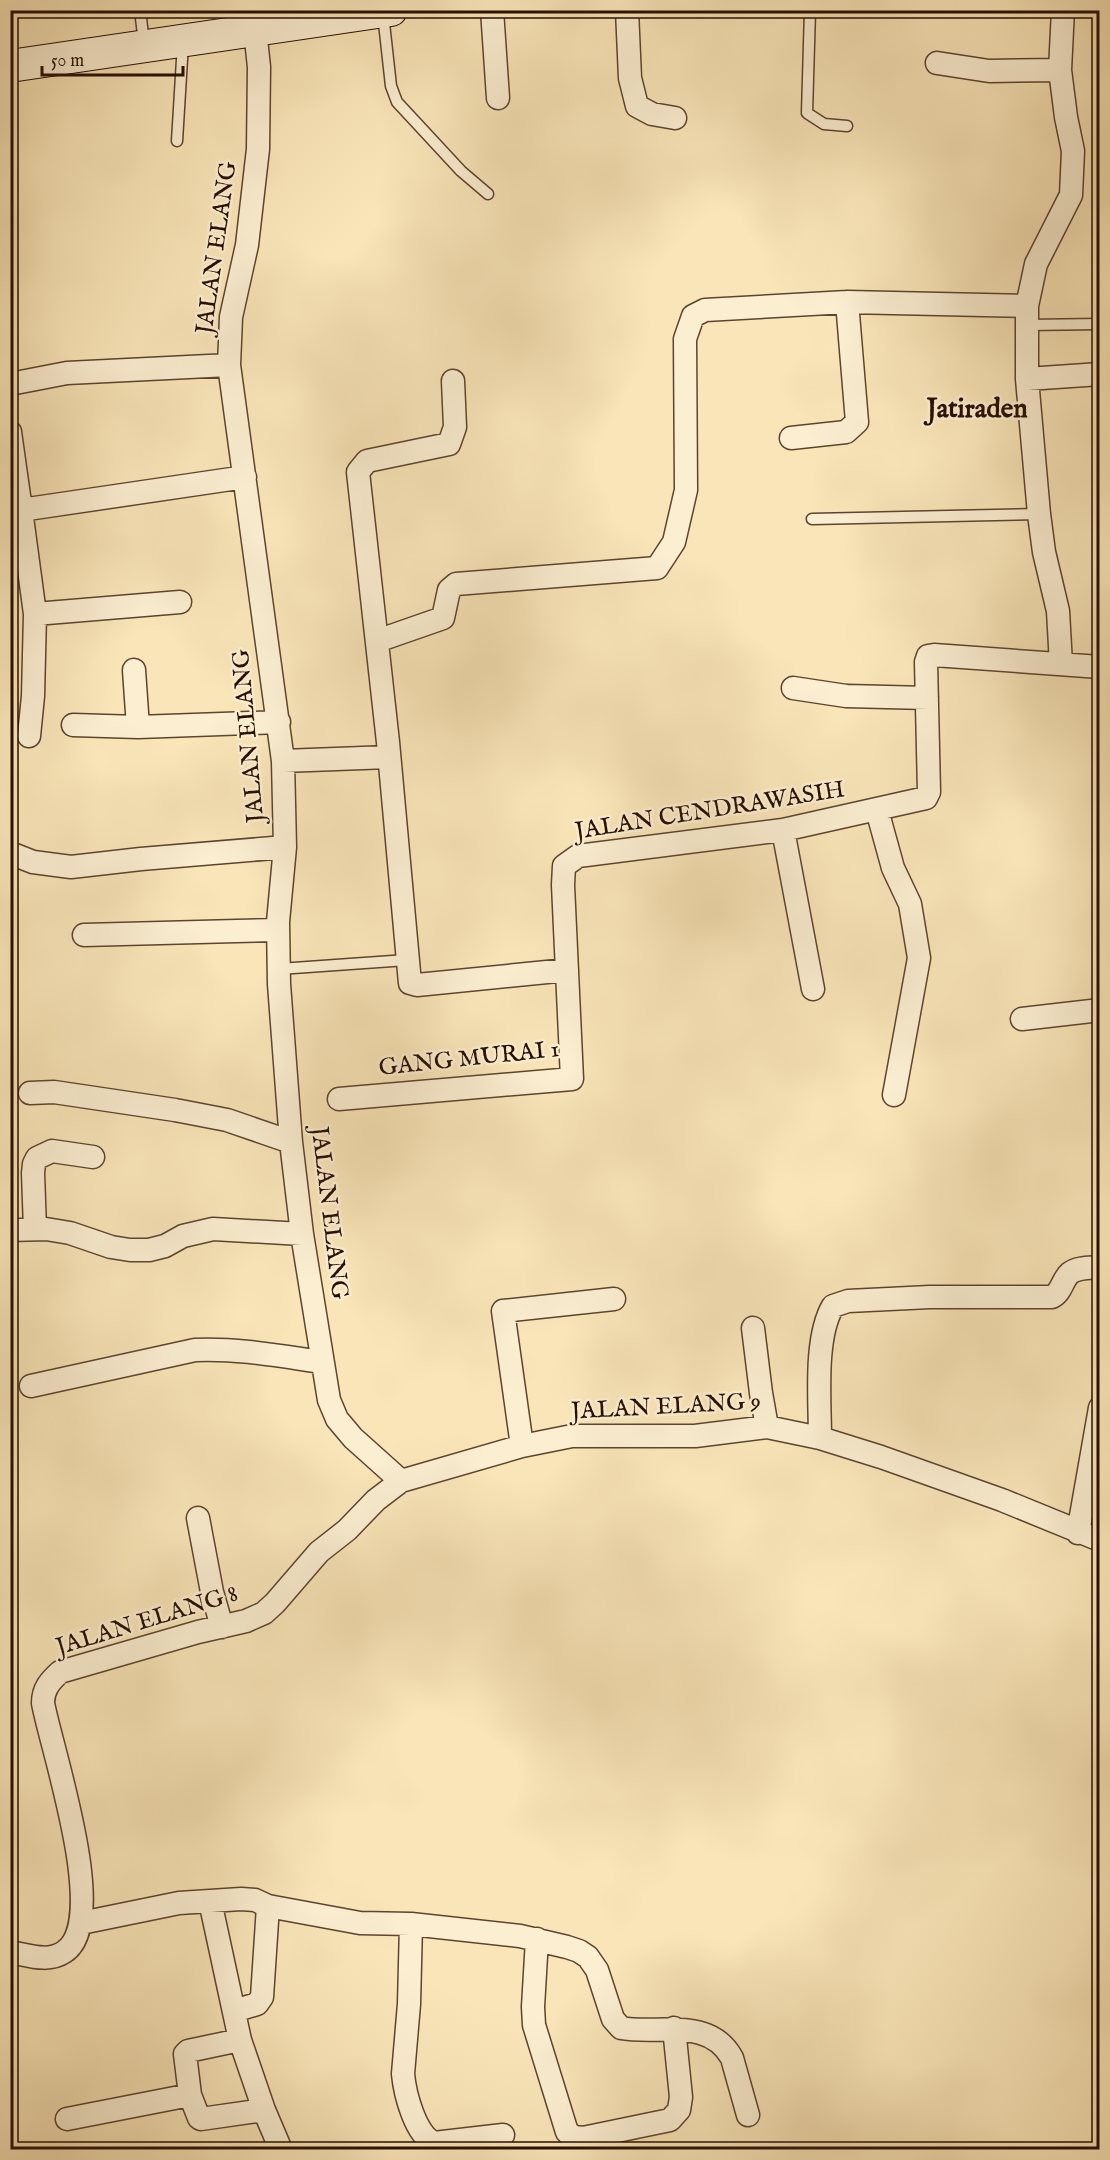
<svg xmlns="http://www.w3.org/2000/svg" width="1110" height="2160" viewBox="0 0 1110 2160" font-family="'IM FELL English',serif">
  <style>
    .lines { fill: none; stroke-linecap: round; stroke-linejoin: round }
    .lane-casing { stroke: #5c442f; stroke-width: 13 }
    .street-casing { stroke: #5c442f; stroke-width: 25 }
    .secondary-casing { stroke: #270e01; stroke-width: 34 }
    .lane { stroke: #fbeed1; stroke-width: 10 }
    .street { stroke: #fbeed1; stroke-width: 22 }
    .secondary { stroke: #fbeed1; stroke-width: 32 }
    .labels { text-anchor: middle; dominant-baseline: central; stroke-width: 5; stroke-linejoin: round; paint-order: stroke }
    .street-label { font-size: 24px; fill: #270e01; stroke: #fbeed1 }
    .quarter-label { font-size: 27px; font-weight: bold; fill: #270e01; stroke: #fbeed1 }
  </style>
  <rect width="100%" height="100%" fill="#f9e5b8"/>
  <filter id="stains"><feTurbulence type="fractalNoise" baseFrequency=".00333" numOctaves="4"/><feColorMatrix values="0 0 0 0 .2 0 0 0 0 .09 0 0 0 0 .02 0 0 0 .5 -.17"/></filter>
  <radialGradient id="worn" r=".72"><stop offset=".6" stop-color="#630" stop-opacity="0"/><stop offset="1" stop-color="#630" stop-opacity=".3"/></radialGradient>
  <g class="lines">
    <g class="lane-casing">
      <path id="lane" d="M140,10L144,43
        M810,10L807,113L824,124L847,126
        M383,14L391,86L397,102L461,171L488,194
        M177,141L183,43
        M1027,325L1100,324
        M812,519L1039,514
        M279,969L407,960"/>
    </g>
    <g class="street-casing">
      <path id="street" d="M492,10L498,98
        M627,10L630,78L637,106L652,114L675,118
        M255,30L259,67L258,149L247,245L231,317L229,365L283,761L285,847L278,922L279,984L291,1142L302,1234L329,1400L337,1419L353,1438L401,1481
        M937,63L989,71L1060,70
        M1027,379L1100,374
        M453,381L455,427L449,444L367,461L358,472L388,742L410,983L417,985L567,970
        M10,384L67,373L229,365
        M10,432L21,510
        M791,438L846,432L857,422L847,302
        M35,614L180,602
        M377,641L443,618L449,590L456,584L657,568L674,542L686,490L685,339L693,316L705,310L847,302L1027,306
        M1061,664L1058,611L1044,552L1039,514L1027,379V306L1036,264L1071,195L1073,151L1066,117L1060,70L1063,10
        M134,670L138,727
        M793,688L846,696L927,698
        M73,725L138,727L279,722
        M29,736L33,696L35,614L21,510L245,477
        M283,761L389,757
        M877,810L893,868L910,904L919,958L894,1095
        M783,830L813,989
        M10,853L33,862L71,867L141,859L285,847
        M84,935L278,930
        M1022,1019L1100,1010
        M30,1093L54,1092L175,1110L227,1120L291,1142
        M339,1099L572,1079L563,885L564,866L578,856L783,830L926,798L929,792L926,662L928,656L934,655L1100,667
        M35,1229L33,1173L34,1164L37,1158L52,1151L93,1157
        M10,1230L46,1229L70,1233L111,1247L130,1250H149L165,1246L183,1236L213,1229L302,1234
        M753,1328L761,1393L767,1427
        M31,1386L195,1350C237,1348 280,1356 322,1362
        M820,1438C820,1401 814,1338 833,1306L848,1301L930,1297H1052C1062,1292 1062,1280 1070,1273C1078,1267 1090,1268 1100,1267
        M522,1446L503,1311L614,1299
        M198,1518L212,1592L222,1627
        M1078,1533L1100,1408
        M210,1901L240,2040L264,2110L281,2150
        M81,1923L179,1903L241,1899L255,1900L268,1906L360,1923L411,1924L520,1936L567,1947L579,1951L588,1957L597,1970L613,2019L621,2028C658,2035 709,2016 732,2058L748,2115
        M411,1924L409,2004L403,2074C405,2094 415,2134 434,2143L503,2135
        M537,1939L533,2007L534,2025L567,2132L574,2137L583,2138L670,2120L679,2110L681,2097L674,2028
        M10,1952C28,1955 48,1963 64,1952C111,1922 51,1748 43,1703C43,1689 50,1681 60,1672L198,1632L246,1621L264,1613L275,1603L319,1552L347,1530L376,1500L401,1481L522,1446L572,1436H695L767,1427L820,1438L881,1457L1002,1500L1100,1540
        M234,2011L257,2004L262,1997L268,1906
        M240,2040L188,2051L185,2054L190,2095L199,2118L201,2119L264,2110
        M67,2119L190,2095"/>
    </g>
    <g class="secondary-casing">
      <path id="secondary" d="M10,66L391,10"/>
    </g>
    <use href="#lane" class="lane"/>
    <use href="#street" class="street"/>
    <use href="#secondary" class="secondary"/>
  </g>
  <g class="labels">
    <g class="street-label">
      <text transform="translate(217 248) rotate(-82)">JALAN ELANG</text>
      <text transform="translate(249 736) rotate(-95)">JALAN ELANG</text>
      <text transform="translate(710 811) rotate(-9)">JALAN CENDRAWASIH</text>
      <text transform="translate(469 1059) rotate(-6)">GANG MURAI 1</text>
      <text transform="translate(329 1213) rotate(83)">JALAN ELANG</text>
      <text transform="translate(666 1407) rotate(-3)">JALAN ELANG 9</text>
      <text transform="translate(147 1621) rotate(-17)">JALAN ELANG 8</text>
    </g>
    <g class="quarter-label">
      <text x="977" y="410">Jatiraden</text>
    </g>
  </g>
  <rect width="1110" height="2160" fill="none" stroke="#f9e5b8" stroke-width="36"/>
  <rect x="12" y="12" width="1086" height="2136" fill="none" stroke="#270e01" stroke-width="3"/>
  <rect x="18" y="18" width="1074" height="2124" fill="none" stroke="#270e01" stroke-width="1.5"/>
  <path d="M42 66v9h141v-9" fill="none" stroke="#270e01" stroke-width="3"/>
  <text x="51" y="66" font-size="18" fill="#270e01" stroke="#fbeed1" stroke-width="4.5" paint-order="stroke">50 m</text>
  <rect width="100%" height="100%" filter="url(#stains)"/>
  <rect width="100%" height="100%" fill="url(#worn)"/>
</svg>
